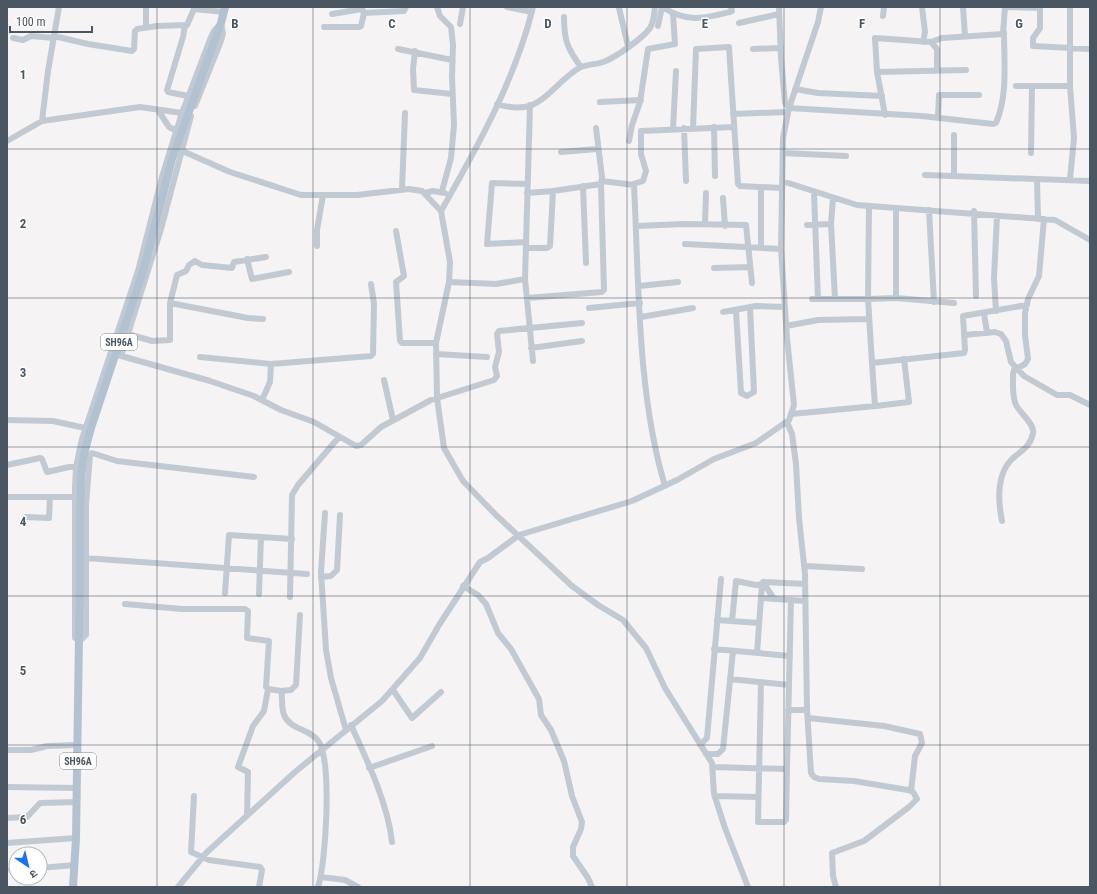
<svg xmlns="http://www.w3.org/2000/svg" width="1097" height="894" viewBox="0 0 1097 894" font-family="'Roboto Condensed','Noto Sans Devanagari',sans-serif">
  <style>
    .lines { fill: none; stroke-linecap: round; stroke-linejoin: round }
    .minor { stroke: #c1cad2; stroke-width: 6 }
    .major { stroke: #b3c2d1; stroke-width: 8 }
    .major-bridge { stroke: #b3c2d1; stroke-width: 8 }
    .grid { fill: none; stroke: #4a5661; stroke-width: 1; stroke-opacity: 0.55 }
    .labels { text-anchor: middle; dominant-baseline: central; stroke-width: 3; stroke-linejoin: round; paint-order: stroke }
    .shield { fill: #fff; stroke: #808990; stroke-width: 1 }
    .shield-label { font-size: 10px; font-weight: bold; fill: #4a5661 }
    .grid-label { font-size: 13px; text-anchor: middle; font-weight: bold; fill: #4a5661; stroke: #fff; stroke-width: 3; stroke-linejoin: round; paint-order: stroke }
  </style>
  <rect width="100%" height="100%" fill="#f5f3f3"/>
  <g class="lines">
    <path class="minor" d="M146,7V27
      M437,7L440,16L451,27L453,45L452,76L454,125L451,158L442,191
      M507,7L532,12
      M662,7C688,23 702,19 730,12L732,11L731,7
      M779,7L781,58L785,103L789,108L922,116L993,124L996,123C1008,95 1004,62 1004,32
      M922,7L925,32L923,42
      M963,7L965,36
      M1005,7L1040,8V28L1033,38V46L1090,49
      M1070,7V86L1074,138L1070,179
      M619,8L628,46
      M332,14L362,9L364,13
      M883,16L884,7
      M564,17C564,40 567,48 581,67
      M739,23L779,14
      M460,24L463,7
      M185,25L183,37L167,90L168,92L188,96
      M658,26L662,7
      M324,27H359L361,26L364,13L404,11L406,7
      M54,36L88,44L132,51L134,49L135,31L137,29L157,26L187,25L194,9L224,12
      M13,38L23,40L31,36L54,38
      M931,42L942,38L1003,34L1005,7
      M398,49L452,60
      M753,49L781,48
      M415,51L413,69L414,90L452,94
      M877,72L966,70
      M1016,86H1070
      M795,89L818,93L882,96
      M600,102L641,100
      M497,104C542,118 548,87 579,68C586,64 595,65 603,62C615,58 643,38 650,28C654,22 654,14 655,7
      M195,106L221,41L223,33L221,23L214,31L211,37L182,113L162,177L138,271L82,439L76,467L75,488V638L82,639L86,635V505L90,455L92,453L117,461L254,477
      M158,110L169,127L177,131
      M733,114L788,112
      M885,115L877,72L875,38L931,42L937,49V70
      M938,117L939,95H979
      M42,121L48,71L59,7
      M714,127L715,176
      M596,128L602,177L601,184
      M684,128L686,181
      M693,128L696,49L729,47L738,184L740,186L781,188
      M673,129L676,71
      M954,135V176
      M7,141L42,121L140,107L182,113
      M629,141L632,125L640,102L648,49L675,44L673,14
      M178,149L230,172L301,195H357L409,189L422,191L441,211L450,262L449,282L436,343L437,398L444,448L463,481L496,515L572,586L598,605L623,620L646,648L665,688L712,763L714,794L725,828L748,887
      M561,152L597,149
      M783,153L846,156
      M1031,153L1032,86
      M925,175L1090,181
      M1037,179L1038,219
      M602,181L634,185C639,282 637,393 665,486
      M782,181L857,205L1055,220L1090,240
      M633,184L643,181L646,171L641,154V131L734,127
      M583,186L586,263
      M402,189L405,113
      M814,192L818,299
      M425,193L433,191L445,193
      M527,193L553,191L601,184L604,290L602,292L527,298
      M723,198L725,226
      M833,198L831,224L835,299
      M896,208V298
      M929,210L934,302
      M441,211C477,148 516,78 533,7
      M974,211L976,296
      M705,224L706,193
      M807,225L831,224
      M636,226L685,224L746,225L752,283
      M396,231L404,276L396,282L400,341L402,343H436
      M526,242L487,244L492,183L527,184
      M685,244L781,249
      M317,246V230L323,195
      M761,247V187
      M526,248H547L550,246L553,191
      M247,259L252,279L289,272
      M714,268L750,267
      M525,279L533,361
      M449,282L496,284L525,279L530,105
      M639,286L678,282
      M812,299H868L869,206
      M170,303L248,318L263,319
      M589,308L640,303
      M736,311L741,393L747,396L754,392L750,308
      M996,311L994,278L997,216
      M723,312L756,306L784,307
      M984,313L987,333
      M641,317L693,308
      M786,326L818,320L868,319
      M128,334L152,341L170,340V303L177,275L186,271L189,265L195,261L202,265L232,268L234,262L266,257
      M964,335L995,332L1001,334L1006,341L1011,362L1024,376L1057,395H1070L1090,405
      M531,348L582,341
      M436,354L487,357
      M118,355L210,381L254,396L281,410L314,422L356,446L361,445L381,427L431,400L494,380L497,376L495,367L499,352L497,334L499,331L582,323
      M121,356L161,229L191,116
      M200,357L271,364L371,356L373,354L374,304L371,284
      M872,363L868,299L896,298L954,303
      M384,380L393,420
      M262,400L270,382L271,364
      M876,406L909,402L904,359
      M792,414L875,406L872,363L964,353L965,350L963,316L1027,305
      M7,420L53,421L85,428
      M787,422L792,434L796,464L799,518L805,574L807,710L811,773L814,777L819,779L854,781L908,790L913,792L917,799L909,807L864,841L832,853L833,876L836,887
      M7,465L40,458L42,459L47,472L69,467H76
      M7,497H76
      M325,513L321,572L326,650L331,678L346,730
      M26,517L49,518L50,497
      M1002,521C998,501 996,475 1012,459C1021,451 1031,446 1033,433C1035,424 1020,413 1016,405C1012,397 1013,383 1013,374L1014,370L1025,364L1028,359L1025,335V313L1028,299L1039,276L1044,219
      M85,558L307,574
      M805,566L862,569
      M321,577L331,576L337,570L340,515
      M763,582L774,599
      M463,586L478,595L486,604L498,633L511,649L539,699L541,715L551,730L564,761L572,796L582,822L581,829L573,847V856L588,878L592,887
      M225,593L229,535L292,539
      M259,594L261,537
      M290,597L292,495L298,485L339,437
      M761,598L805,601
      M125,604L182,609H245L248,611L247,638L269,641L266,687L269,689L281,691C283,698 281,707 284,715C291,731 310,728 319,742C332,764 326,863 318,887
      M717,620L759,623
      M732,621L736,581L756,585L762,584
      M714,649L790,656
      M757,653L762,584L765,582L805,584
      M730,679L789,685
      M761,682L758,822H784L786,820L787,769
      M393,690L412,718L441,692
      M281,691L291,690L296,685L300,615
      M788,710H807
      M808,718L884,726L920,734L922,743L915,756L911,791
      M351,725C367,760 388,804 392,842
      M700,745L707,738L721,579
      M7,750H31L47,746L78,745
      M706,754H718L723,749L733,651
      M713,767L787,769L791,600
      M369,768L432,746
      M7,787L77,788
      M194,796L191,852L209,860L260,867L262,870L259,887
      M715,796L758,797
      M247,815L248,772L238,767L253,726L264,711L268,689
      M7,818L27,817L40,803L77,802
      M7,843L76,838
      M40,868L75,865
      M11,870L16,869
      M321,877L345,880L358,887
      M178,887L206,853L295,772L382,701L420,658L439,625L480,562L488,558L519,535L632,501L677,480L714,459L756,443L789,420L794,405L787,338L781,249L783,138L789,108L818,22L821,7"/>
    <path class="major" d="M209,56L221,23L225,7
      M73,887L76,838L79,635"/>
    <path class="major-bridge" d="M79,635L81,477L84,454L91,428L144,268L172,159L209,56"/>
  </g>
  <path class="grid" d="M157,7V887M313,7V887M470,7V887M627,7V887M784,7V887M940,7V887M7,149H1090M7,298H1090M7,447H1090M7,596H1090M7,745H1090"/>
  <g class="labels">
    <g class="shield">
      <rect x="101" y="334" width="36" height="16" rx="3"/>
      <rect x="60" y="753" width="36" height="16" rx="3"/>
    </g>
    <g class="shield-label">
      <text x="119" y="342">SH96A</text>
      <text x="78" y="761">SH96A</text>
    </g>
  </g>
  <g class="grid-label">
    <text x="235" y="28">B</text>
    <text x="392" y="28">C</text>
    <text x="548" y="28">D</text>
    <text x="705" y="28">E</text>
    <text x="862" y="28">F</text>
    <text x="1019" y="28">G</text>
    <text x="23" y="79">1</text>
    <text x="23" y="228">2</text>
    <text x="23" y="377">3</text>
    <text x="23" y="526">4</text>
    <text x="23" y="675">5</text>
    <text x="23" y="824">6</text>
  </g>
  <rect width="1097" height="894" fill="none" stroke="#4a5661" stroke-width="16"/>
  <g transform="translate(28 866) rotate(145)"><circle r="19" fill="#ffffff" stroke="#b7bbc0"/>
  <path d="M0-3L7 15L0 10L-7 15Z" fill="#1a73e8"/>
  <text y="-6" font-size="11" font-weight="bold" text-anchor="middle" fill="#4a5661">उ</text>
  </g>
  <path d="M10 26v6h82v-6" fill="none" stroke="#4a5661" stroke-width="2"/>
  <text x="16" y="26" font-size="12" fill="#4a5661" stroke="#ffffff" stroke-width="3" paint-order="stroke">100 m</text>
</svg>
